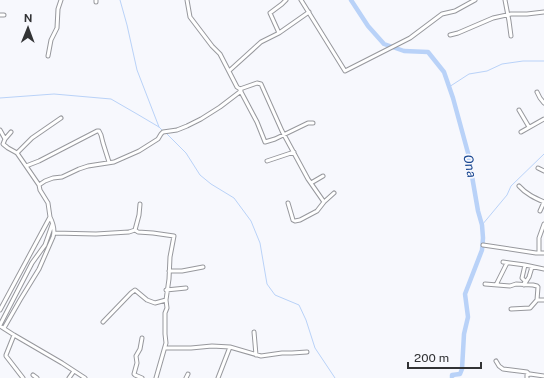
<svg xmlns="http://www.w3.org/2000/svg" width="544" height="378" viewBox="0 0 544 378" font-family="'Public Sans',sans-serif">
  <style>
    .lines { fill: none; stroke-linecap: round; stroke-linejoin: round }
    .stream { stroke: #b9d2f8; stroke-width: 1 }
    .river { stroke: #b9d2f8; stroke-width: 4.5 }
    .minor-casing { stroke: #97989d; stroke-width: 5 }
    .minor { stroke: #fff; stroke-width: 3 }
    .labels { text-anchor: middle; dominant-baseline: central; stroke-width: 3.5; stroke-linejoin: round; paint-order: stroke }
    .water-label { font-size: 13px; font-style: italic; fill: #1c4992; stroke: #f7f8fd }
  </style>
  <rect width="100%" height="100%" fill="#f7f8fd"/>
  <g class="lines">
    <path class="stream" d="M120,0L127,25L137,70L159,127
      M449,87L469,74L487,71L502,64L523,61H544
      M0,98L54,94L111,99L137,114L159,127L162,130
      M165,132L186,153L200,175L211,184L234,198L251,221L260,243L267,284L275,295L299,305L306,320L315,348L335,378
      M482,225L507,195L511,186L544,154"/>
    <path class="river" d="M351,0L368,26L384,44L404,51L428,52L444,72L453,98L468,153L478,211L482,225L483,238L482,250L465,294L468,317L464,334L462,369L460,374L452,375V378"/>
    <g class="minor-casing">
      <path id="minor" d="M96,0V2
        M187,0L190,17L212,46L220,54L237,87L240,89L257,83L261,84L282,131L308,179L324,202
        M301,0L345,71L410,38L442,14L455,11L475,0
        M505,0L509,21L511,36
        M0,15H4
        M279,33L270,13L282,4L286,0
        M450,35L458,33L493,18L511,14H527L544,12
        M48,56L51,40L57,28L58,9L61,0
        M229,71L261,42L279,33L309,12
        M240,90L257,122L265,142L275,139L308,123H313
        M537,92L540,98L544,103
        M519,110L529,127
        M0,130L5,139
        M11,132L5,139L3,144L8,148L17,153L26,166
        M521,132L544,119
        M17,153L32,138L61,118
        M267,161L294,152
        M538,168L544,171
        M311,183L323,176
        M39,185L26,166L39,161L97,131H99L101,135L103,143L109,162
        M519,186C526,194 535,198 544,202
        M288,203L293,220L295,221L300,220L317,211L324,202L334,193
        M540,211L544,202
        M135,230L138,232L153,233L174,236L170,257L169,279L166,300L167,308L165,313V334L166,343L156,378
        M54,233L96,234L129,232L135,230L139,215L140,204
        M483,245L536,253H544
        M539,253V238L544,224
        M503,262L525,265L544,269
        M525,265L522,278L525,281L524,285L529,277L532,267
        M169,271H182L203,267
        M485,284L510,286L516,284L533,285L537,286L538,287L537,300L530,308L511,309
        M496,285L507,263
        M166,290L186,288
        M537,300H544
        M0,310L50,217L48,203L40,190L39,185L45,181L53,178L62,177L79,169L88,166L114,162L139,151L158,139L161,134L163,132L177,130L187,126L201,119L220,107L241,91
        M103,322L131,293L135,290L147,300L155,303L166,300
        M0,325L32,263L45,245L52,225
        M0,326L14,335L62,363L85,378
        M4,328L20,300L39,269L53,237C55,231 53,223 50,217
        M254,332L256,355
        M14,335L6,355V356L23,378
        M165,348H191L212,346L230,347L261,356L282,353H292L307,352
        M496,361L499,366L503,369L527,372L529,374
        M33,375L37,378
        M69,378L74,371
        M142,378L135,375L134,374L137,363L136,356L140,349L142,338
        M186,378L188,374
        M218,378L230,347
        M527,378V375L530,374L544,376"/>
    </g>
    <use href="#minor" class="minor"/>
  </g>
  <g class="labels">
    <g class="water-label">
      <text transform="translate(470 166) rotate(79)">Ona</text>
    </g>
  </g>
  <g transform="translate(28 28) rotate(1)" stroke="#f7f8fd" stroke-width="3" paint-order="stroke">
  <path d="M0-3L7 15L0 10L-7 15Z" fill="#323335"/>
  <text y="-6" font-size="11" font-weight="bold" text-anchor="middle" fill="#323335">N</text>
  </g>
  <path d="M408 362v6h73v-6" fill="none" stroke="#323335" stroke-width="2"/>
  <text x="414" y="362" font-size="12" fill="#323335" stroke="#f7f8fd" stroke-width="3" paint-order="stroke">200 m</text>
</svg>
